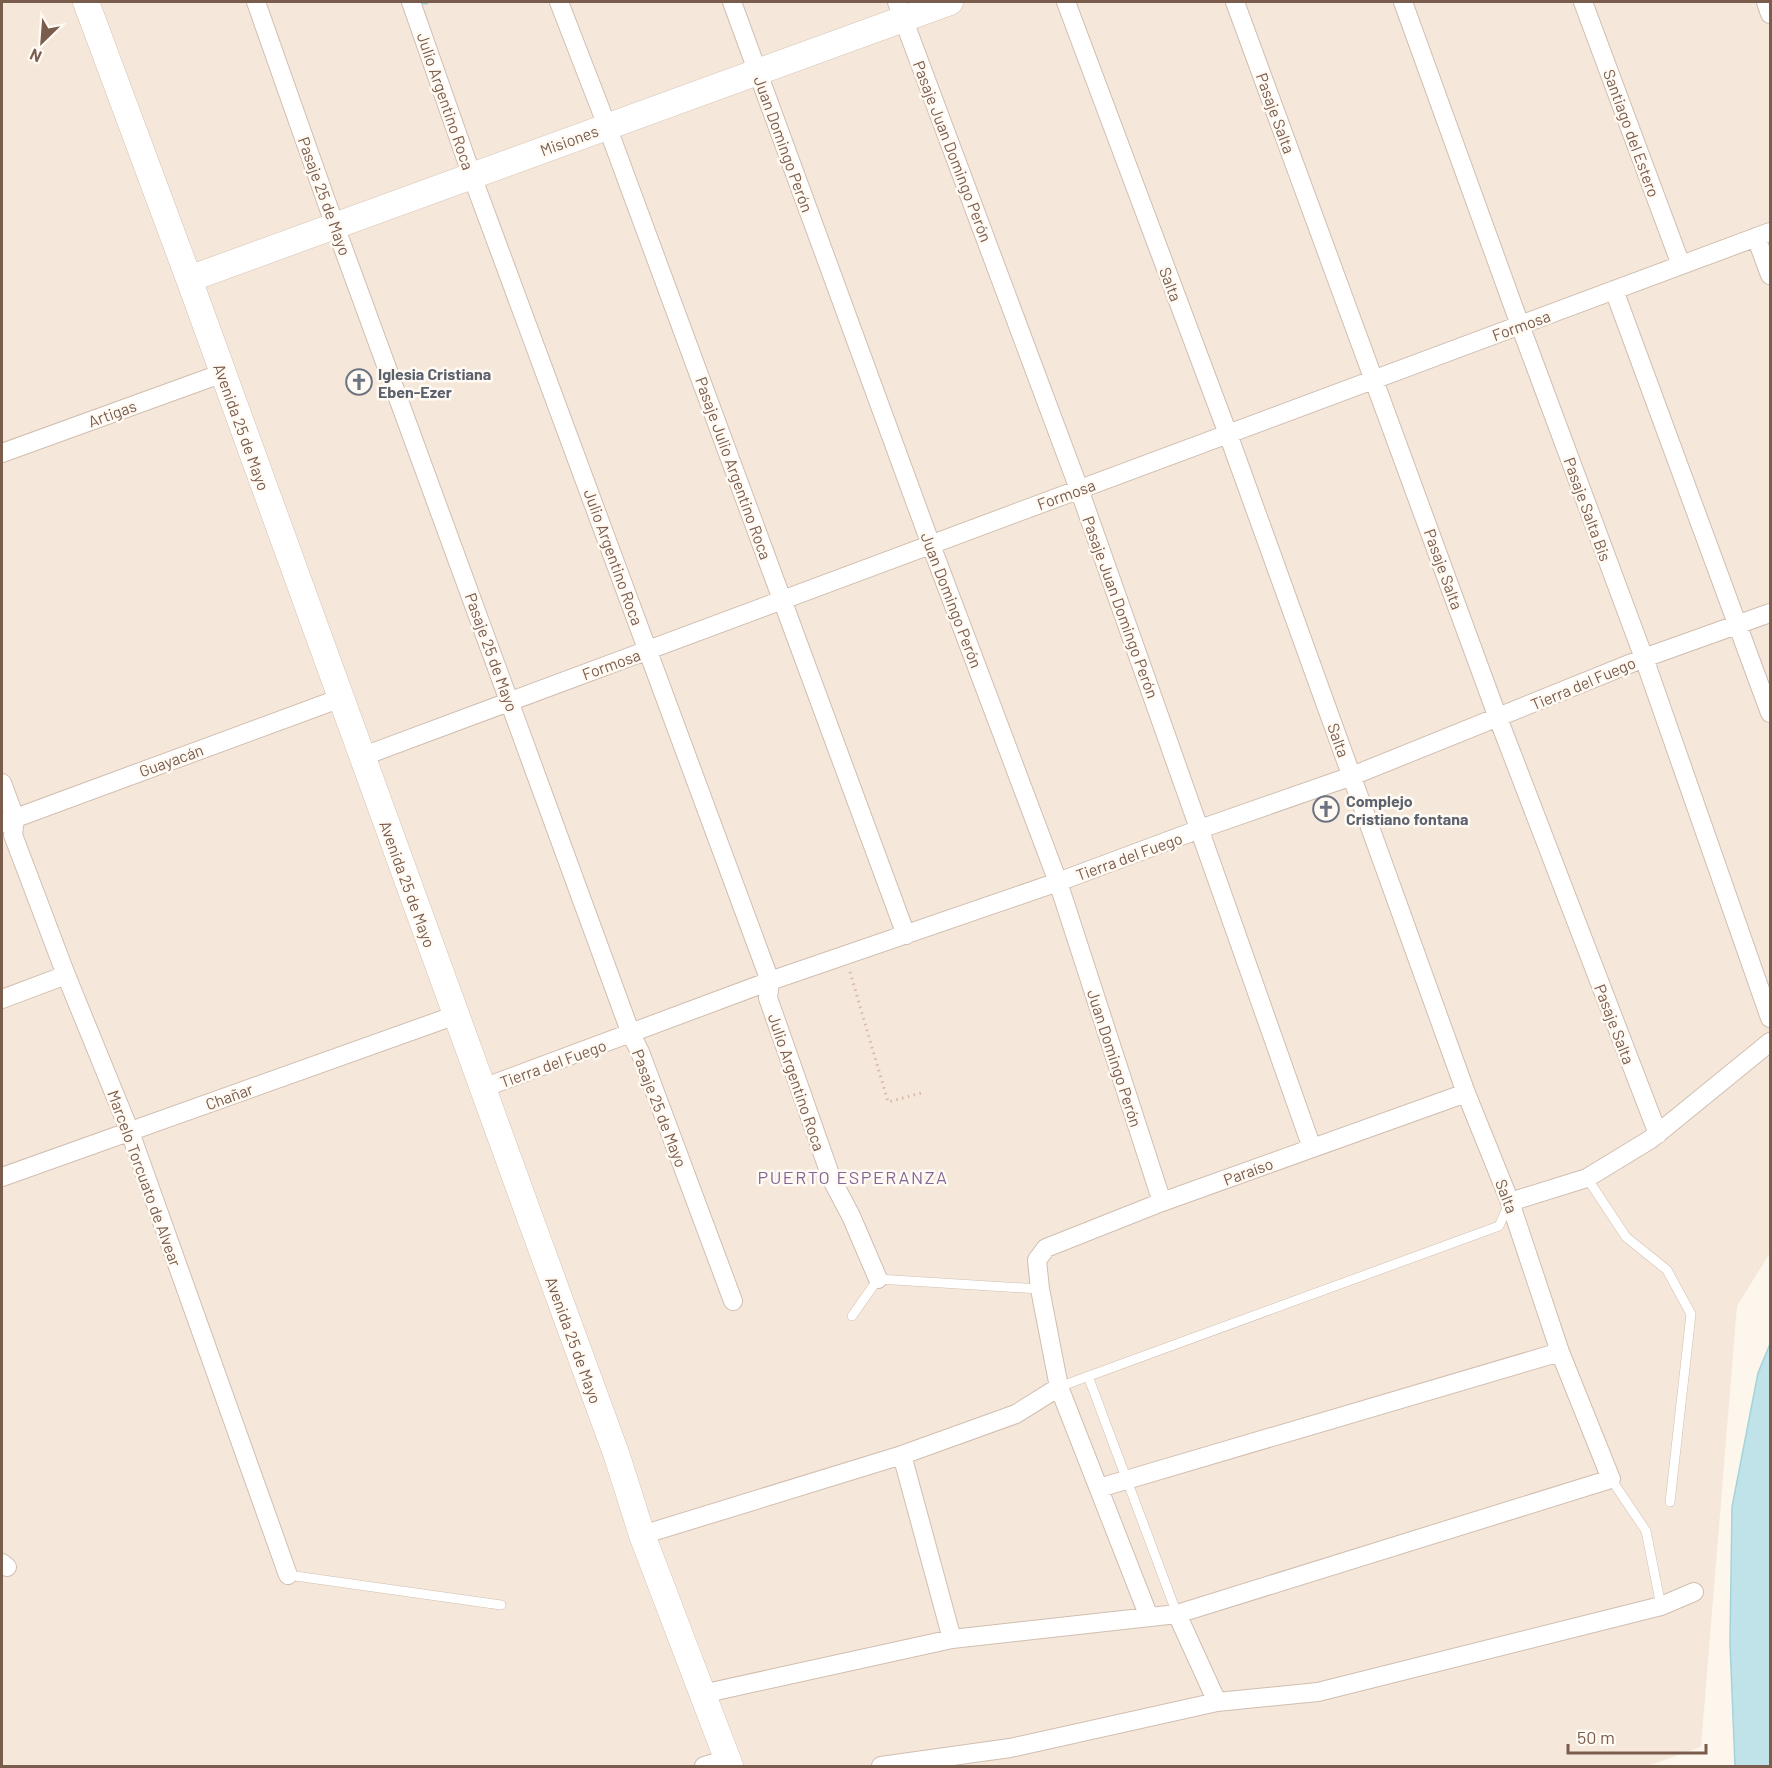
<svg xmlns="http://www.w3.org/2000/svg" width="1772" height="1768" viewBox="0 0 1772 1768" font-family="Barlow,sans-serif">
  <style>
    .residential { fill: #f5e8da }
    .water { fill: #bfe3e8; stroke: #a5d3da; stroke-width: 1.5 }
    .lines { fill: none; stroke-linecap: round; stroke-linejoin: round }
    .stream { stroke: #a5d3da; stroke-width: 5 }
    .lane-casing { stroke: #d1beb0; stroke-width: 10 }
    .street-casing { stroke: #d1beb0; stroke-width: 20 }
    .secondary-casing { stroke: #d6c0b0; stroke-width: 27 }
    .path { stroke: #d9b8a5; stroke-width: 3; stroke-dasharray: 1.5 4.5; stroke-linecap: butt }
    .lane { stroke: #fff; stroke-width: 9 }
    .street { stroke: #fff; stroke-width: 18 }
    .secondary { stroke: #fff; stroke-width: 26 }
    .labels { text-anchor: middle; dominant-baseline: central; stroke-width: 5; stroke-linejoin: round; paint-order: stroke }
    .street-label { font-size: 16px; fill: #7a5c4d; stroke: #fffaf3 }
    .worship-label { font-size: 16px; font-weight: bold; fill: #5b616d; stroke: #fffaf3; text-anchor: start }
    .neighbourhood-label { font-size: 18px; letter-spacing: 1.5px; fill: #846695; stroke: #fffaf3 }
  </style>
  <rect width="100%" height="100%" fill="#fdf6ec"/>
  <path class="residential" d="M2,2H1770V1253L1737,1306L1701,1747L1648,1766H2Z"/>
  <path class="water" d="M1770,1344V1766H1735L1730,1643L1732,1507L1758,1373Z"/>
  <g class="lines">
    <path class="stream" d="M424,2H426"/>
    <g class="lane-casing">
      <path id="lane" d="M1587,1178L1626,1237L1667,1270L1691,1314L1670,1502
        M852,1316L878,1279L1040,1289
        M1088,1376L1177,1614
        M1059,1387L1499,1226L1509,1204
        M1611,1479L1646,1531L1661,1606
        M288,1575L501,1605"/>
    </g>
    <g class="street-casing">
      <path id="street" d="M256,2L335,226L631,1034L640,1052L733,1301
        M411,2L472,176L770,981L768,998L832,1180L851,1216L878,1279
        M559,2L607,126L906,935
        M732,2L931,545L1058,882L1162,1202
        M897,2L1079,489L1312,1148
        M1235,2L1498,718L1658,1134
        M1403,2L1520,325L1644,658L1770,1018
        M1583,2L1681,265
        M1766,2L1770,14
        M1756,237L1770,275
        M1614,290L1770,713
        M2,453L223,373
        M361,757L1770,232
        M2,783L15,818L13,835L66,975L130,1132L288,1575
        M2,823L341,698
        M2,999L66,975
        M483,1088L770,981L1058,882L1200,829L1352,776L1644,658L1770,613
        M2,1177L456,1015
        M1510,1202L1587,1178L1651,1139L1770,1042
        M902,1455L952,1639
        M1099,1488L1560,1352
        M642,1535L902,1455L1016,1414L1059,1387
        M2,1563L7,1567
        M1177,1614L1217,1702
        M1149,1617L1059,1387L1040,1289L1037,1260L1046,1248L1162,1202L1466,1093
        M702,1694L952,1639L1177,1614L1611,1479L1560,1352L1510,1202L1466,1093L1228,434L1066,2
        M704,1766L727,1759
        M881,1766L1010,1748L1217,1702L1318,1692L1661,1606L1694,1592"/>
    </g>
    <g class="secondary-casing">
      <path id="secondary" d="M86,2L189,279L530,1218L617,1456L642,1535L730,1766
        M189,279L950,2"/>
    </g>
    <path class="path" d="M850,972L888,1102L925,1092"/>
    <use href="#lane" class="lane"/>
    <use href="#street" class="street"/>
    <use href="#secondary" class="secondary"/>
  </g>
  <defs>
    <g id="church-ring" transform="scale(1.35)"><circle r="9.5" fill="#fffaf3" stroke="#6b7280" stroke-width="1.5"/><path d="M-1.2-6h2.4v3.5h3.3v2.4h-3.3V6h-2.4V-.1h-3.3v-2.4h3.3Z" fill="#6b7280"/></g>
  </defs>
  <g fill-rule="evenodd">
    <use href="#church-ring" x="359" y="382"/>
    <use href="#church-ring" x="1326" y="809"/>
  </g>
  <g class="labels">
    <g class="street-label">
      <text transform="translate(446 101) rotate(71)">Julio Argentino Roca</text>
      <text transform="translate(1276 113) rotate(70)">Pasaje Salta</text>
      <text transform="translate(1632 133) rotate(70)">Santiago del Estero</text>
      <text transform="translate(569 140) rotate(-20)">Misiones</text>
      <text transform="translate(784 144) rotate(70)">Juan Domingo Perón</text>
      <text transform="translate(953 151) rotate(69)">Pasaje Juan Domingo Perón</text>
      <text transform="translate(325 196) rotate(70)">Pasaje 25 de Mayo</text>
      <text transform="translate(1171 284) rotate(69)">Salta</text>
      <text transform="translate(1521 325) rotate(-20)">Formosa</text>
      <text transform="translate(112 413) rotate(-20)">Artigas</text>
      <text transform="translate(242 427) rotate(70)">Avenida 25 de Mayo</text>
      <text transform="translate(734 468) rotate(70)">Pasaje Julio Argentino Roca</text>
      <text transform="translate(1066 494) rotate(-20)">Formosa</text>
      <text transform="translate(1588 509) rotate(70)">Pasaje Salta Bis</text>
      <text transform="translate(614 557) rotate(70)">Julio Argentino Roca</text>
      <text transform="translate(1444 569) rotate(70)">Pasaje Salta</text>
      <text transform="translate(952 600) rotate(69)">Juan Domingo Perón</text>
      <text transform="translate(1121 607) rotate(70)">Pasaje Juan Domingo Perón</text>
      <text transform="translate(492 652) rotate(70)">Pasaje 25 de Mayo</text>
      <text transform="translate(611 664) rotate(-20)">Formosa</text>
      <text transform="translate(1583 683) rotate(-23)">Tierra del Fuego</text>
      <text transform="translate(1339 740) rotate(70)">Salta</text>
      <text transform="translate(171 760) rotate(-20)">Guayacán</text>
      <text transform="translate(1129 856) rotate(-20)">Tierra del Fuego</text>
      <text transform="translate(408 884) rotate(70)">Avenida 25 de Mayo</text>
      <text transform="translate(1615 1024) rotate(69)">Pasaje Salta</text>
      <text transform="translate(1115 1058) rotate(72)">Juan Domingo Perón</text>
      <text transform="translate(553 1063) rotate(-20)">Tierra del Fuego</text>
      <text transform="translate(797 1082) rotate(71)">Julio Argentino Roca</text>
      <text transform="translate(229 1096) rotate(-20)">Chañar</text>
      <text transform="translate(660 1108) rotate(69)">Pasaje 25 de Mayo</text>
      <text transform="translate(1248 1171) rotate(-20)">Paraíso</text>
      <text transform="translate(145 1178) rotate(70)">Marcelo Torcuato de Alvear</text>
      <text transform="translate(1507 1196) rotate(69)">Salta</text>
      <text transform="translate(574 1340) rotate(70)">Avenida 25 de Mayo</text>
    </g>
    <g class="worship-label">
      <text x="378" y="373">Iglesia Cristiana<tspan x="378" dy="18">Eben-Ezer</tspan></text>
      <text x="1346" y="800">Complejo<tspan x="1346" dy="18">Cristiano fontana</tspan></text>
    </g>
    <g class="neighbourhood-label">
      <text x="853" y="1177">PUERTO ESPERANZA</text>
    </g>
  </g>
  <rect width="1772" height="1768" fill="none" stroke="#7a5c4d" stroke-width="6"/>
  <g transform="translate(42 42) rotate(205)" stroke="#fffaf3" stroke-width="4.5" paint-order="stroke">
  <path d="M0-4.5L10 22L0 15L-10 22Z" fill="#7a5c4d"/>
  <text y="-9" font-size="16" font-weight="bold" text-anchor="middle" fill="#7a5c4d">N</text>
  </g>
  <path d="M1568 1744v9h138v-9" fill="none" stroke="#7a5c4d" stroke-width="3"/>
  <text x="1577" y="1744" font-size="18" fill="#7a5c4d" stroke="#fffaf3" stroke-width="4.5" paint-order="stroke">50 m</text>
</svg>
